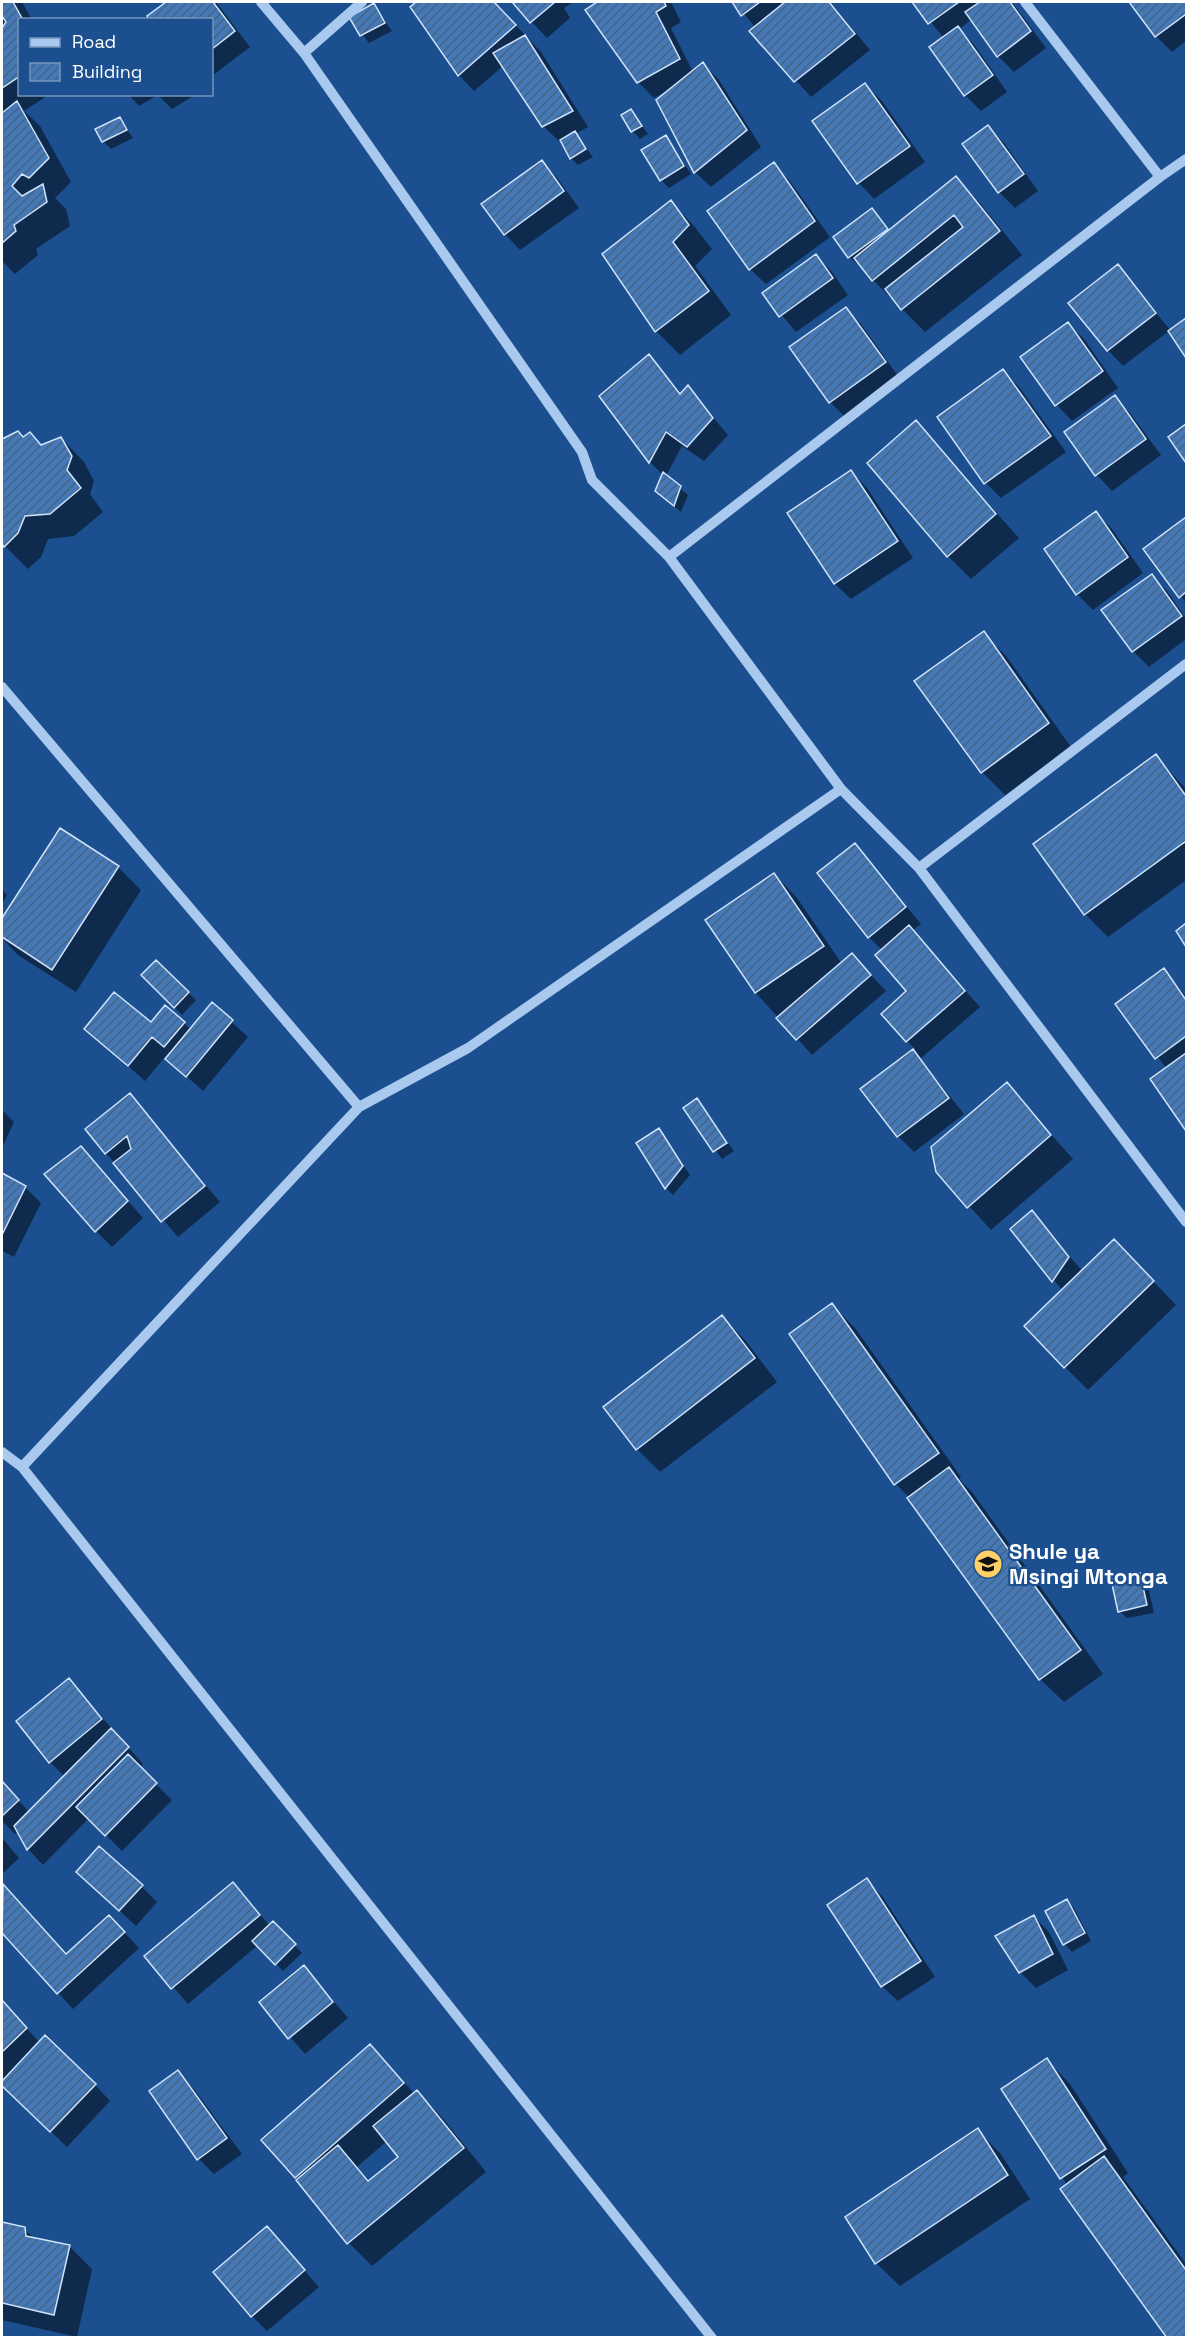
<svg xmlns="http://www.w3.org/2000/svg" width="1188" height="2339" viewBox="0 0 1188 2339" font-family="'Space Grotesk',sans-serif">
  <style>
    .shadow { fill: #0007; fill-rule: evenodd }
    .building { fill: url(#building-hatch); stroke: #cfe3fa; stroke-width: 1.5 }
    .lines { fill: none; stroke-linecap: round; stroke-linejoin: round }
    .minor { stroke: #a9c9ee; stroke-width: 10 }
    .labels { text-anchor: middle; dominant-baseline: central; stroke-width: 4.5; stroke-linejoin: round; paint-order: stroke }
    .poi-label { font-size: 22px; font-weight: bold; fill: #fff; stroke: #1b4f8f; text-anchor: start }
  </style>
  <defs>
    <pattern id="building-hatch" width="6" height="6" patternUnits="userSpaceOnUse" patternTransform="scale(1.5)"><rect width="6" height="6" fill="#4478b7"/><path d="M-1 1l2-2M0 6l6-6M5 7l2-2" fill="none" stroke="#486282"/></pattern>
  </defs>
  <rect width="100%" height="100%" fill="#1b4f8f"/>
  <path class="shadow" d="M2,2H22L32,20H20V94H50L24,111L40,126L71,182L55,198L66,209L70,226L36,249L38,255L15,274L2,261Z
    M168,2H216L250,47L212,76V20L149,16Z
    M418,2H494L541,52L588,127L575,134L593,157L578,165L571,158L562,140L559,141L543,126L503,66L474,91L459,75L412,7Z
    M513,2H573L564,8L570,18L547,38Z
    M600,2H671L681,22L671,28L693,72L703,64L719,80L761,147L711,187L695,172L670,89L654,98L638,82L587,11Z
    M734,2H830L870,50L811,97L751,31L755,27Z
    M914,2H1012L1046,48L1014,72L998,56L972,19L959,29L973,43L1007,92L981,111L965,95L931,47L944,38Z
    M1131,2H1186V41L1172,52L1156,36Z
    M374,5L392,31L369,43L351,18Z
    M865,85L881,100L925,162L874,199L859,183L814,121Z
    M128,94H192L193,96L172,109L158,95L139,106Z
    M631,111L648,134L640,139L633,131Z
    M119,118L133,138L111,149L103,141Z
    M988,127L1004,143L1038,191L1015,208L999,192Z
    M666,137L691,174L669,188L661,180Z
    M542,162L557,178L579,208L520,250L505,234Z
    M773,164L789,180L830,237L766,284L750,269Z
    M956,178L979,202L1022,255L925,332L873,280L860,262L857,264L849,257L872,210L890,231Z
    M671,202L694,226L712,249L695,266L731,315L680,355L656,331L604,254Z
    M816,256L832,272L848,295L796,332L764,294Z
    M1117,266L1171,331L1186,320V355L1169,331L1123,366L1108,350Z
    M845,309L861,324L900,379L846,418L830,402L791,348Z
    M1068,324L1084,339L1118,388L1072,421L1057,405L1022,357Z
    M649,356L682,394L688,388L728,435L704,461L682,446L666,476L688,495L681,512L665,498L663,475L650,462L601,396Z
    M1003,371L1019,387L1066,452L1001,498L986,483Z
    M1114,397L1130,413L1161,455L1112,491L1097,475L1066,433Z
    M916,423L1019,538L971,579L948,556Z
    M18,433L42,446L61,438L84,462L94,481L90,494L103,512L74,536L48,539L41,557L28,569L2,543V441Z
    M851,472L867,488L913,558L851,599L835,584L789,514Z
    M1096,513L1112,529L1143,573L1093,610L1077,594Z
    M1186,519V603L1145,549Z
    M1151,576L1167,591L1186,619V639L1149,667L1133,651L1103,610Z
    M983,633L1006,656L1071,747L1005,795L982,772Z
    M1156,756L1186,789V880L1108,937L1085,914Z
    M60,830L118,867L141,890L76,992L18,955L2,938V921Z
    M855,845L921,924L912,931L980,1007L920,1059L964,1114L914,1152L898,1136L862,1089L915,1049L907,1041L908,992L882,950L869,937Z
    M774,874L797,898L842,964L852,955L886,991L812,1055L756,993L707,921Z
    M2,889L7,895L2,904Z
    M156,962L196,1000L182,1015L143,975Z
    M1164,970L1186,996V1128L1152,1080L1167,1069L1117,1004Z
    M212,1004L248,1037L203,1091L167,1059L171,1054L169,1052L145,1081L86,1029L184,1023L191,1030Z
    M1006,1084L1073,1159L991,1230L937,1171Z
    M129,1095L220,1202L178,1237L106,1153Z
    M697,1100L734,1151L722,1159L685,1108Z
    M2,1110L14,1122L2,1148Z
    M659,1130L690,1175L673,1195L666,1188Z
    M81,1148L143,1218L112,1247L96,1231Z
    M2,1175L25,1187L41,1203L14,1257L2,1251Z
    M1032,1212L1083,1272L1137,1264L1176,1305L1088,1390L1065,1367L1063,1291L1012,1229Z
    M832,1305L855,1328L961,1477L959,1479L972,1492L1103,1674L1064,1702L1040,1679L910,1498L896,1484Z
    M722,1317L745,1340L777,1382L660,1472L637,1449Z
    M1140,1575L1147,1582L1154,1613L1127,1618L1119,1611Z
    M69,1680L143,1764L139,1768L172,1800L122,1851L89,1818L43,1865L28,1849L18,1831L15,1834L2,1821V1782L29,1812L65,1777L50,1762Z
    M2,1838L19,1858L2,1874Z
    M867,1880L882,1896L935,1977L898,2001L882,1986Z
    M233,1884L270,1926L273,1923L302,1953L283,1971L258,1945L188,2004L146,1956Z
    M3,1886L67,1955L124,1932L139,1948L73,2009L2,1931Z
    M94,1887H142L157,1902L136,1926Z
    M1066,1901L1074,1908L1091,1941L1072,1952L1065,1944L1047,1911Z
    M1034,1917L1049,1932L1068,1970L1036,1988L1020,1972Z
    M304,1967L348,2018L305,2054L261,2003Z
    M2,2001L40,2043L95,2085L110,2101L67,2147L2,2084L5,2080L2,2076Z
    M370,2046L415,2094L417,2092L440,2115L486,2172L372,2266L349,2243L263,2140ZM387,2141L400,2157L370,2181L357,2167Z
    M1047,2060L1070,2084L1128,2173L1123,2177L1186,2264V2338H1168L1004,2089Z
    M178,2072L193,2088L242,2154L214,2174L199,2159Z
    M977,2130L1000,2153L1030,2199L900,2286L876,2263Z
    M2,2224L24,2229L35,2239L69,2246L92,2269L77,2337L2,2320Z
    M267,2228L319,2287L267,2331L252,2316Z"/>
  <path class="building" d="M2,2H13L23,20H20V76L2,88V28L6,22L2,16Z
    M166,2H213L235,31L212,49V20H149L147,16Z
    M416,2H494L516,25L458,76L410,7Z
    M512,2H555L530,23Z
    M597,2H664L666,6L656,12L680,59L637,83L585,10Z
    M732,2H760L741,16Z
    M785,2H829L855,34L794,82L749,31Z
    M912,2H959L928,24Z
    M980,2H1010L1031,31L997,57L965,12Z
    M1129,2H1186V14L1155,37Z
    M374,3L385,23L360,36L349,17Z
    M958,26L993,75L964,96L929,47Z
    M525,35L573,111L542,127L493,53Z
    M703,62L747,130L694,173L656,100Z
    M865,83L910,146L857,184L812,121Z
    M17,101L49,158L29,178L22,174L12,186L22,196L43,184L47,202L14,225L16,231L2,243V113Z
    M631,109L642,126L631,132L621,115Z
    M120,117L127,130L102,142L95,129Z
    M988,125L1024,174L998,193L962,144Z
    M575,131L586,149L570,159L560,140Z
    M666,135L684,166L660,181L641,150Z
    M542,160L564,191L504,235L481,204Z
    M774,162L815,221L749,270L707,211Z
    M956,176L1000,231L901,310L885,289L963,227L954,215L872,281L854,258Z
    M671,200L689,225L673,242L709,291L655,332L602,254Z
    M872,208L888,229L848,258L833,237Z
    M816,254L833,278L779,317L762,293Z
    M1118,264L1156,313L1107,351L1068,303Z
    M846,307L886,362L829,403L789,347Z
    M1186,318V358L1168,331Z
    M1068,322L1103,371L1055,406L1020,357Z
    M649,354L680,394L688,385L713,418L687,447L666,432L649,463L599,396Z
    M1003,369L1051,436L984,484L937,417Z
    M1115,395L1146,439L1095,476L1064,432Z
    M916,420L996,514L947,557L867,463Z
    M1186,424V463L1168,437Z
    M18,431L23,437L30,432L41,445L61,437L72,456L67,470L81,488L50,514L25,516L18,533L4,547L2,544V439Z
    M851,470L898,541L834,584L787,513Z
    M663,472L681,486L674,506L655,491Z
    M1096,511L1128,557L1076,595L1044,549Z
    M1186,517V592L1179,598L1143,549Z
    M1152,574L1182,616L1132,652L1101,610Z
    M984,631L1049,723L981,773L914,681Z
    M1156,754L1186,796V841L1084,915L1033,844Z
    M60,828L119,866L52,970L2,937V918Z
    M855,843L906,907L868,938L817,873Z
    M774,873L824,946L755,993L705,920Z
    M1186,923V947L1176,931Z
    M909,925L965,991L906,1042L881,1014L906,991L875,955Z
    M852,953L871,975L796,1040L776,1018Z
    M156,960L189,992L174,1008L141,975Z
    M1164,968L1186,1000V1036L1155,1059L1115,1004Z
    M114,992L151,1022L165,1005L185,1022L164,1047L152,1037L128,1066L84,1029Z
    M212,1002L233,1020L186,1077L165,1059Z
    M913,1049L949,1098L897,1137L860,1089Z
    M1186,1053V1131L1150,1079Z
    M1007,1082L1051,1135L967,1208L936,1172L931,1147Z
    M130,1093L205,1186L161,1222L113,1163L131,1149L127,1136L105,1154L85,1129Z
    M697,1098L727,1143L713,1152L683,1108Z
    M659,1128L683,1166L665,1189L636,1143Z
    M81,1146L128,1201L95,1232L44,1174Z
    M2,1173L26,1186L2,1235Z
    M1032,1210L1069,1257L1052,1282L1010,1229Z
    M1114,1239L1154,1281L1064,1368L1024,1326Z
    M832,1303L939,1453L894,1485L789,1334Z
    M722,1315L755,1358L636,1450L603,1407Z
    M949,1467L1081,1650L1039,1680L907,1498Z
    M1140,1573L1147,1605L1118,1612L1111,1579Z
    M69,1678L102,1719L49,1763L16,1721Z
    M111,1728L129,1747L27,1850L14,1826Z
    M128,1754L157,1783L105,1836L76,1807Z
    M2,1781L19,1800L2,1816Z
    M99,1846L143,1885L119,1911L76,1872Z
    M867,1878L921,1961L881,1987L827,1905Z
    M233,1882L260,1915L171,1989L144,1956Z
    M3,1884L66,1954L109,1915L125,1932L57,1994L2,1933Z
    M1067,1899L1085,1933L1063,1945L1045,1911Z
    M1034,1915L1053,1954L1019,1973L995,1936Z
    M273,1921L296,1944L275,1965L252,1941Z
    M304,1965L333,2002L288,2039L259,2002Z
    M2,2000L27,2028L2,2052Z
    M45,2035L96,2084L50,2132L2,2086V2081Z
    M370,2044L404,2083L295,2178L261,2140Z
    M1047,2058L1106,2149L1060,2179L1001,2089Z
    M178,2070L227,2138L197,2160L149,2091Z
    M417,2090L464,2148L347,2244L296,2180L338,2145L368,2181L398,2157L373,2126Z
    M978,2128L1008,2175L875,2264L845,2217Z
    M1104,2156L1186,2270V2338H1167L1060,2189Z
    M2,2222L25,2227L26,2236L70,2245L54,2315L2,2303Z
    M267,2226L305,2270L251,2317L213,2272Z"/>
  <g class="lines">
    <path class="minor" d="M261,2L304,53L582,452L592,480L669,557L841,789L919,868L1186,1222
      M1025,2L1160,177
      M304,53L362,2
      M669,557L1160,177L1186,159
      M2,687L359,1107
      M919,868L1186,664
      M2,1452L22,1467L712,2338
      M22,1467L359,1107L468,1048L841,789"/>
  </g>
  <defs>
    <g id="school-disc" transform="scale(1.5)"><circle r="9.5" fill="#ffd166" stroke="#1b4f8f"/><path d="M0-5L7-2L0 1L-7-2ZM-4 1L0 2.5L4 1V4Q0 6-4 4Z" fill="#111"/></g>
  </defs>
  <g fill-rule="evenodd">
    <use href="#school-disc" x="988" y="1564"/>
  </g>
  <g class="labels">
    <g class="poi-label">
      <text x="1009" y="1551">Shule ya<tspan x="1009" dy="25">Msingi Mtonga</tspan></text>
    </g>
  </g>
  <rect width="1188" height="2339" fill="none" stroke="#ffffff" stroke-width="6"/>
  <rect x="18" y="18" width="195" height="78" fill="#1b4f8f" stroke="#7695bc" stroke-width="1.5"/>
  <rect x="30" y="38" width="30" height="9" fill="#a9c9ee" stroke="#7695bc" stroke-width="1.5"/>
  <text x="72" y="48" font-size="18" fill="#ffffff">Road</text>
  <rect x="30" y="63" width="30" height="18" fill="url(#building-hatch)" stroke="#7695bc" stroke-width="1.5"/>
  <text x="72" y="78" font-size="18" fill="#ffffff">Building</text>
</svg>
